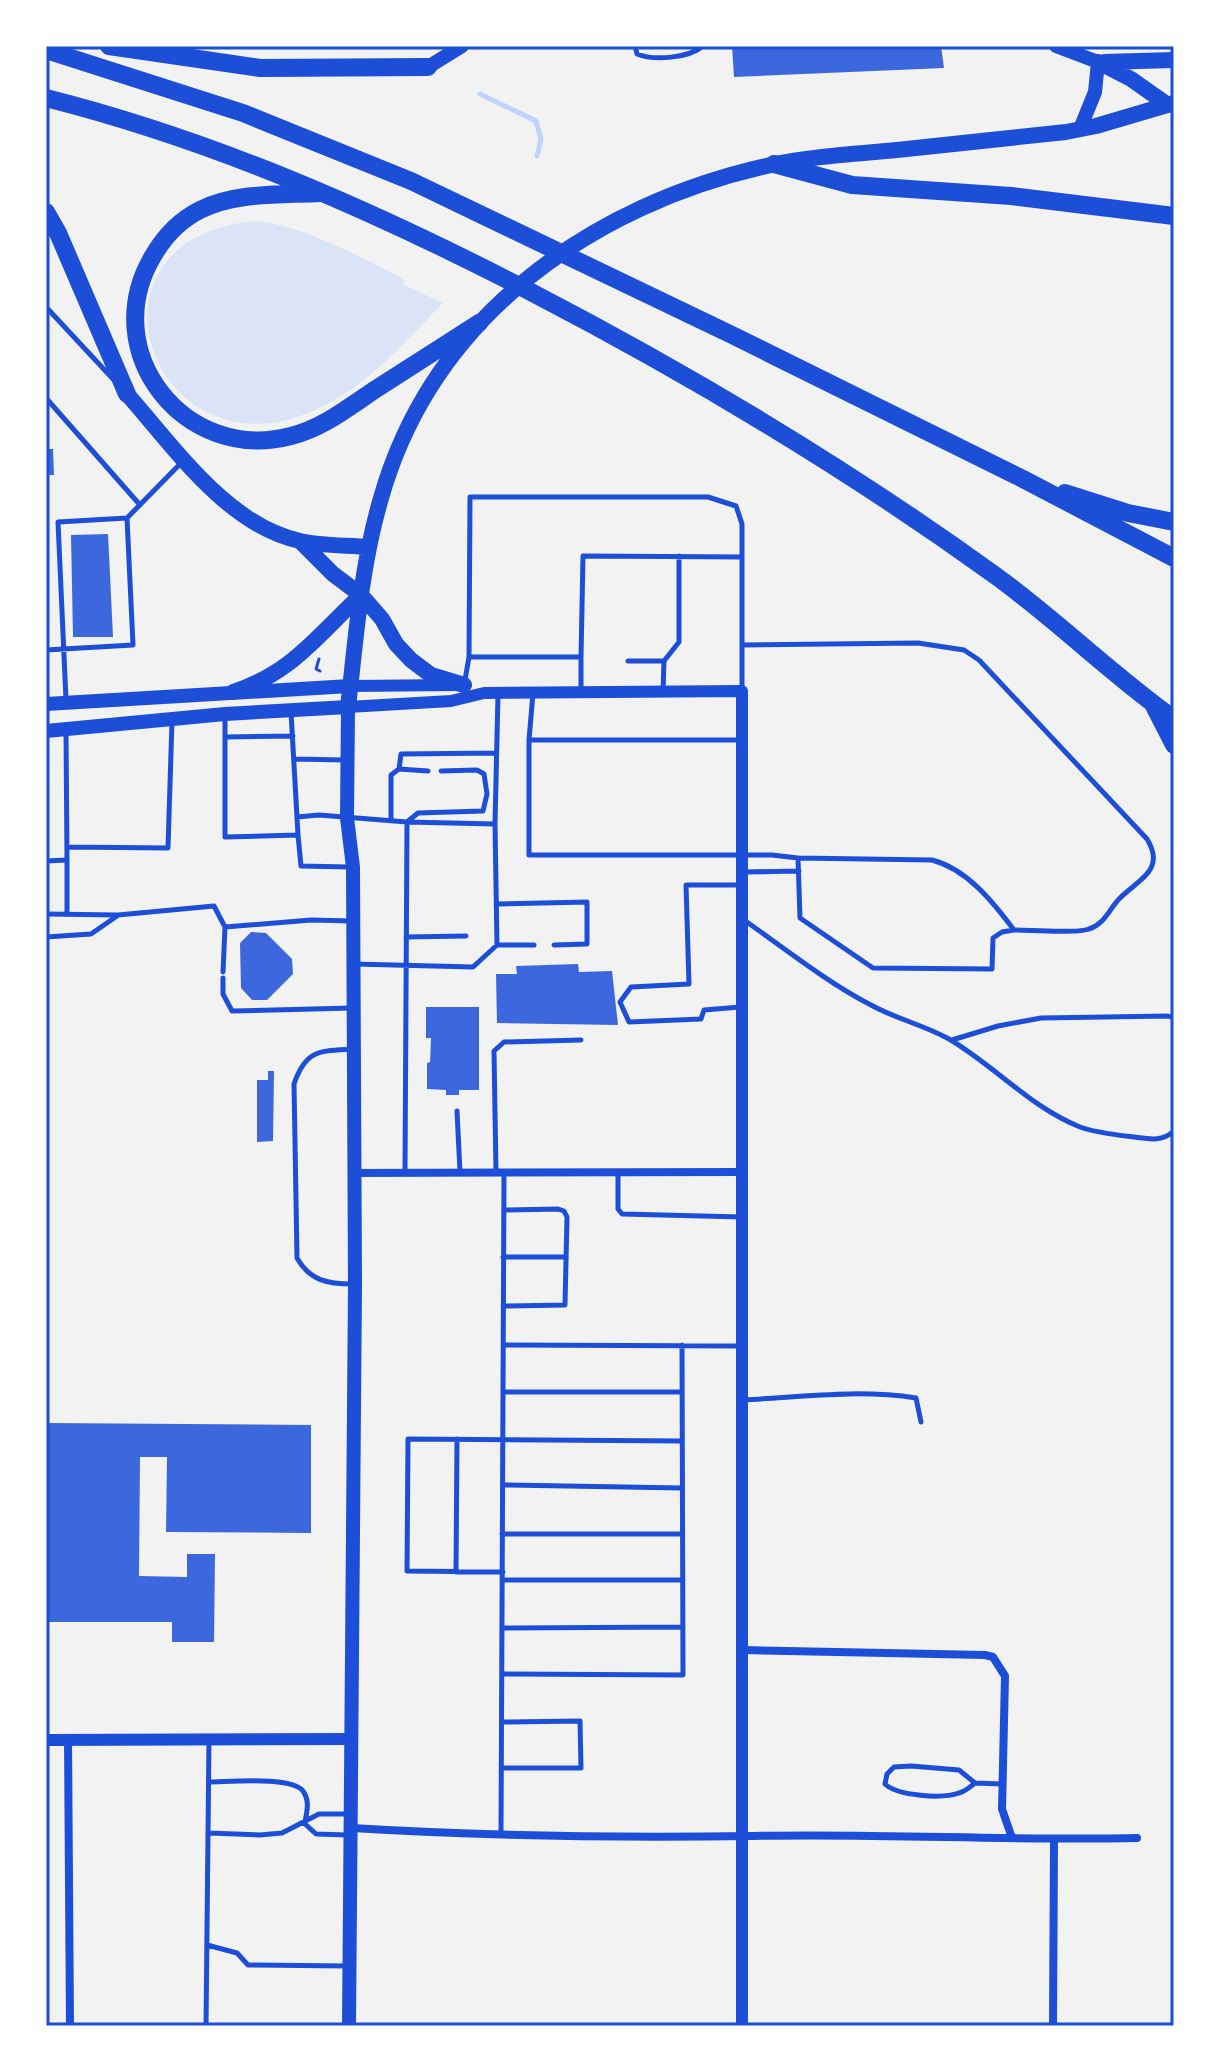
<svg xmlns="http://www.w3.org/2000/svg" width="1220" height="2072" viewBox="0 0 1220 2072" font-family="'Zilla Slab',serif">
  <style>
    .green { fill: #dbe4f7 }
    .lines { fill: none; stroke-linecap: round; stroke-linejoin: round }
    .stream { stroke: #bfd3fe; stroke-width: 5 }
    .building { fill: #3d67dc }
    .path { stroke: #1d4ed8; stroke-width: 3 }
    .service { stroke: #1d4ed8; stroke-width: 5 }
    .minor { stroke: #1d4ed8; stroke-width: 8 }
    .tertiary { stroke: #1d4ed8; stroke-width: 12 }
    .secondary { stroke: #1d4ed8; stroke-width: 14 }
    .primary { stroke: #1d4ed8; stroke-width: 16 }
    .motorway { stroke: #1d4ed8; stroke-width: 18 }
    .neatline { fill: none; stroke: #1d4ed8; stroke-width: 3 }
  </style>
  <rect width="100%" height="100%" fill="#f2f2f2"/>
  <path class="green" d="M255,221C306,226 357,256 403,278L404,285L443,303C404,343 365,389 313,411C152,481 66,239 255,221Z"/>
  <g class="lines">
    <path class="stream" d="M480,94L536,121L541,139L537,156"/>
  </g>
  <path class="building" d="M732,46H941L944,68L734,77Z
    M46,449H53L54,475H46Z
    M108,534L113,637H73L71,535Z
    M251,932L266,933L292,959L293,974L267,1000H252L241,988L240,943Z
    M578,964L579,972L612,971L618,1025L497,1023L496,974H517L516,966Z
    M426,1007H479V1090H459V1095H446V1090L427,1089V1063L430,1062L431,1038H426Z
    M268,1071H274L273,1141L257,1142V1080H268Z
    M46,1423L311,1425V1533L166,1532L167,1457H140L139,1576L187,1577V1554H215L214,1642H172V1622H46Z"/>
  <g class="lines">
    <path class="path" d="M319,659L316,669L320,671"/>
    <path class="service" d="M635,46L637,54C654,61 689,58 703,46
      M46,307L113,379
      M46,398L140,505
      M742,645L918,643L964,650L979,660L1147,839C1166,870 1139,879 1120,898C1109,909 1105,924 1089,929C1076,934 1030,930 1014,930C993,902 967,869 932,860L798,858L800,918L873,968L992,969L993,938L1002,932L1014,930
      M46,650L133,645L127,518L183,461
      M581,657L583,556L742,557
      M628,661H664L663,691
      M664,661L679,642V556
      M465,680L469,657
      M581,689V657H469L470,497H708L736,506L742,524V690
      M66,700L58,522L127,518
      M291,712L298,835
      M225,715V837L298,835L301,866L349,867
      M225,737L293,736
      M529,740L533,693
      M741,740H529V855H772L798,858
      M294,759L345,760
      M399,769L428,771
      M297,817L319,815L407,822L495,824L497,945L473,967L354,964
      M391,819V775L399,769L401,754L495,753
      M495,824L498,694
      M68,847L168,848L172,721
      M46,861L67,860L66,731
      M743,872L799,871
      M496,904L587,902V944L554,945
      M46,914L118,915L214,906L225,927
      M67,914V860
      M744,920C784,948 828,983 871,1005C896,1019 924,1025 949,1039C995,1066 1030,1107 1080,1127C1097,1133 1117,1135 1134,1137C1149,1139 1162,1142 1174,1131
      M46,937L91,934L117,916
      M406,937L466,936
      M497,945H534
      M223,972L225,927L311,920L352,921
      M223,978V994L232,1011L352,1008
      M740,1007L704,1010L701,1019L629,1022L620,1002L631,987L689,984L686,885H741
      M952,1040L998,1026L1041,1018L1168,1016L1174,1018
      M353,1049C320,1051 306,1049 294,1084L297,1258C310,1281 328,1284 353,1284
      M457,1111L460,1172
      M405,1172L407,822L418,813L483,811L487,794L484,774L477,770L441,771
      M496,1172L494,1051L504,1042L581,1040
      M618,1172V1209L622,1214L742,1217
      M503,1257H566
      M503,1306L565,1305L567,1217L564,1211L558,1209L504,1210
      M503,1345L741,1346
      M503,1392H682
      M743,1400C801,1397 858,1389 916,1398L921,1422
      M503,1485L682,1488
      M502,1534H682
      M456,1572L457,1439
      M503,1572L407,1571L408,1439L682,1441
      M502,1580H683
      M502,1628L683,1627
      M502,1674L683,1675L682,1345
      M502,1768H581L580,1721L502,1722
      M209,1782C229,1782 291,1776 303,1791C310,1801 307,1811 305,1822
      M975,1783C970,1787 966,1791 959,1793C942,1799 898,1796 885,1784L887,1774L894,1767L911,1766L959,1770L975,1783L1002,1784
      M304,1823L316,1834L347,1835
      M209,1833L260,1835L282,1833L319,1814H350
      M501,1833L504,1173
      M207,1945L237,1953L248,1965L348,1966
      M206,2026L209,1739"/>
    <path class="minor" d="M354,1173L742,1172
      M742,1650L985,1655L993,1657L1005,1676L1002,1809L1012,1838
      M68,1739L70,2026
      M352,1828C483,1836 621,1838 753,1836C881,1833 1009,1841 1137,1838
      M1053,2026L1054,1840"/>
    <path class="tertiary" d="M350,686L455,685
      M348,707L451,701L484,693L742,691V2026
      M46,1740L351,1739"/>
    <path class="secondary" d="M1056,46L1098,62L1095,92L1080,129
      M428,67L462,46
      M46,704L350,686
      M46,731L225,714L348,707L347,818L353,867L355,1284L349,2026"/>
    <path class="primary" d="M1098,62L1131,79L1168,105
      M1104,62L1174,60
      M127,394C173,446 228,526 300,541C322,546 346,545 369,547
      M300,541L333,574L361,595L382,619L396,644L411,660L431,675L464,685
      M233,692C292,673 317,636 361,595
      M348,707C356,637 361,566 381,498C433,316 592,204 771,165C813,156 855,154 897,150C954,144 1010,138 1066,132L1096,126L1174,103"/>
    <path class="motorway" d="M109,46L260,68L428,67
      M46,50L243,113L411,181L730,334L1023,479L1174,558
      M46,98C216,141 374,211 529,291C691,375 848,469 996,576C1058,621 1112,675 1174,719
      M774,164L852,185L1011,196L1174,216
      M320,193C280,195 236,192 200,210C180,220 164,237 153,256C96,352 185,464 291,436C323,428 349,407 376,389C410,367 445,345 479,323
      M46,212L58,233L127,394
      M1065,493L1128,513L1174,522
      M1154,706L1174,745"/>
  </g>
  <rect width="1220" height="2072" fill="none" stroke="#ffffff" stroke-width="96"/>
  <rect x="48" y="48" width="1124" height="1976" class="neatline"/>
</svg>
